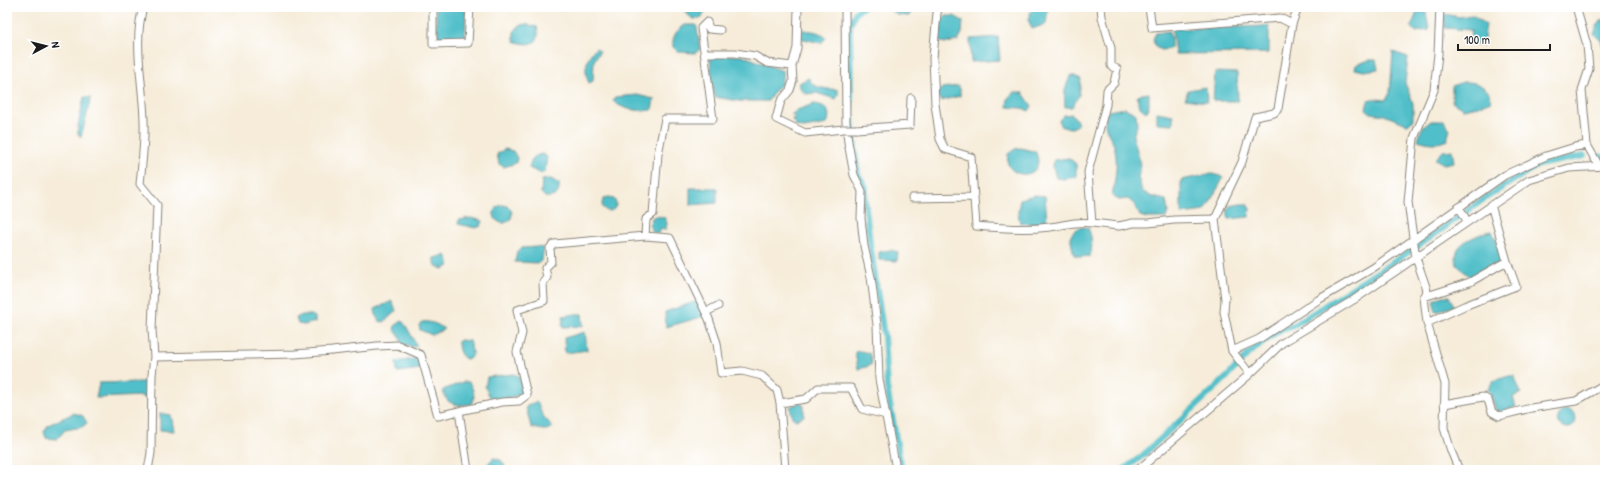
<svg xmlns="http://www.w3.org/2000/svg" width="1612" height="477" viewBox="0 0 1612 477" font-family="'Patrick Hand',sans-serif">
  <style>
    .water { fill: #51bfc9; stroke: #366e72 }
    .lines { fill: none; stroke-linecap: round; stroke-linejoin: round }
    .canal { stroke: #51bfc9; stroke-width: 6 }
    .minor-casing { stroke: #89847a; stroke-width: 9 }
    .minor { stroke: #fff; stroke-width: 7 }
    .minor-bridge-casing { stroke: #89847a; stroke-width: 9; stroke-linecap: butt }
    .minor-bridge { stroke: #fff; stroke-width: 7 }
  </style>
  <rect width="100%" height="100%" fill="#fff"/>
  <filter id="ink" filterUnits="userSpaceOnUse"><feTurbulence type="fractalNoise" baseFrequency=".025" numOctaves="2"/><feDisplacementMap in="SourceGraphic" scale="8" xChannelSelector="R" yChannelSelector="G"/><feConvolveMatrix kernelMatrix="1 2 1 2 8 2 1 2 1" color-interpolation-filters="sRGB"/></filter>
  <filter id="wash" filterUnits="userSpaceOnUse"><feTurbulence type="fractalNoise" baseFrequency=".012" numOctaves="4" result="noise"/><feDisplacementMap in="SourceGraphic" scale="16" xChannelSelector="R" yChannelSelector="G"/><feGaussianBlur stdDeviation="0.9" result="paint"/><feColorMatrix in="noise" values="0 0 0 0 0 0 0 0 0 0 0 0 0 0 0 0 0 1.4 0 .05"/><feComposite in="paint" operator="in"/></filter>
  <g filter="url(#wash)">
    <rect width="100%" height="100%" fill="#f6ecd9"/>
    <path class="water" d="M445,7H466L465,38L437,39L436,8Z
      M688,7H706V8L702,18L693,19L687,14L686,10Z
      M888,7H915L909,16L897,15Z
      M1033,7H1048L1046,24L1032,29L1028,19Z
      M1419,8L1426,12L1429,30L1416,32L1411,27Z
      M1444,14L1459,17L1472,15L1486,24L1483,45L1470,43L1471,30L1445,28Z
      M946,16H954L963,21L962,33L958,41L945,43L938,41L937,32L940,31L941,28L938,27L941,19Z
      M1605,19V51L1601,41L1594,34L1600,20Z
      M525,24L537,27C542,46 528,46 514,41V32L519,26Z
      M685,25H696L697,28L700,49L696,53L678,52L673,47C672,36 676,31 685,25Z
      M1269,26V53L1175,54L1172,29Z
      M803,30C812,31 820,31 826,38L821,43C814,42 808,39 801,39L800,33Z
      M1169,31L1171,37V48L1162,50L1155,47L1153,39L1156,33Z
      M998,37L1000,60L971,62L970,39Z
      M596,48L600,51L594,61L593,81L589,83C583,71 586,57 596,48Z
      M1393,52L1408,57L1405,83L1413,103V121L1407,124L1384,115L1371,113L1366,109L1368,101L1376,99L1386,100L1390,93Z
      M724,55L744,56L783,71L781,85L776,89L768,101H739L715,97L712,83L710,57Z
      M1369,60H1376L1378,69L1364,71L1355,69L1356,65Z
      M1215,72L1237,73L1238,101H1213Z
      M1072,75L1081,79L1079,95L1072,107H1065C1064,95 1064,85 1072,75Z
      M809,78C813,90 827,88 838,90V95L836,99L816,93L806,94L801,90L799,83Z
      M1463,82C1477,82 1480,84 1490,93L1491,101L1478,106L1463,109L1452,102V86Z
      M958,86L960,88V96L941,101L938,97V92L942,88Z
      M1206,87L1207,102L1185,99L1188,90Z
      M1014,92L1023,93L1032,106L1029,111L1021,108L1007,107L1008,98Z
      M1149,93V105L1146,112L1140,107L1137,97L1142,94Z
      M637,95L654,99L652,110C639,111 624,111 613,101L615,97Z
      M84,97L91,98L81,137L78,134V126Z
      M814,104C826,105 832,111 827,124L804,128L796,126L792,119L795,118L794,116L791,115L797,110Z
      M1125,108L1136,114L1137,126L1133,136L1141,166L1138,177L1142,191L1152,197L1166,200L1168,212L1166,218H1147L1140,216L1134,204L1128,199L1119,200L1112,196C1115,180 1118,166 1115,149C1113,140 1105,130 1105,123C1105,119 1107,114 1108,111Z
      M1157,112L1173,115V124L1157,123Z
      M1072,114L1077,121L1078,125L1072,128L1062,127L1059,120L1064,115Z
      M1431,121H1444L1450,129L1447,140C1437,145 1428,143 1418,140L1422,128Z
      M1021,148L1036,152C1036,154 1038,158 1038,161C1038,178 1013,178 1008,164C1007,161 1008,157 1008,154L1015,149Z
      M505,149L513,151L517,158L516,163L504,167L499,164L497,154Z
      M1452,150L1454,162L1444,164L1435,159L1443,151Z
      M542,154L547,157L545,170L542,174L529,168C531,159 533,156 542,154Z
      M1069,158L1076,164V177L1064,179L1056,178L1053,166L1054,160Z
      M1212,174L1224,177L1205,211L1181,214V180Z
      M551,179L559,184C560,194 556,198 545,197L541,193L542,180Z
      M690,188H717V203L690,205Z
      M1035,195L1045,196L1047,222L1035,224L1020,223L1018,212L1020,199Z
      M602 204a7 7 0 1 1 14 0a7 7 0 1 1-14 0Z
      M1240,204H1247L1250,209L1249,217L1229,219L1227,210L1230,206Z
      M494 214a9 9 0 1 1 18 0a9 9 0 1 1-18 0Z
      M655,216L664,217L667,223L666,229L660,230L658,234L653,232L649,225L652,218Z
      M471,218L483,221L481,226L476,228L458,224L459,220Z
      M1084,227L1088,228C1092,236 1093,247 1090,256L1080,257L1074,255C1071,241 1066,230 1084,227Z
      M1492,231L1504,260L1470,277L1457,265C1456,259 1455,252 1460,246C1465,240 1484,232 1492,231Z
      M537,247L544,248L542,259L539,263L515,262L517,251L522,248Z
      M890,250L898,252L897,261L879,260V252Z
      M446,255L449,262V266L443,269L437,267L434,263V258Z
      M1443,296H1449L1454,306L1436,312L1433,300Z
      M392,301L396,311L384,322L379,321L376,316L375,309Z
      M697,301L705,316L666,327L665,312Z
      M576,314H582L583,326L562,327L563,316Z
      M302,315H312L315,317V322L304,325L298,324L296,318Z
      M402,321C408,327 412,338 417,346L414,347L402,344L400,337L394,329L395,326Z
      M422,322C430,321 438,324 444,329L432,335L420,330L419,325Z
      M585,332L587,350L565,353L564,338Z
      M461,340L469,341L473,354L470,358L466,359C459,355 458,349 458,341Z
      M860,351L869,353L872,364L866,367L858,369L855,352Z
      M418,358L421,369L397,372L396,362Z
      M513,374L519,376L523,392C515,398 500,400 490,397L485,387L487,377Z
      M1509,376H1514L1521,393L1513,397L1516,407L1497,412L1488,389L1493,381Z
      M147,379V400L142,396L96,398L99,383L142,382Z
      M463,382H469C473,389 476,396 472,404C459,406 445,406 443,390Z
      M536,402C541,406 539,409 542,414C545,419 549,421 552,428C545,432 538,429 531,427L526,407L530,404Z
      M800,402L804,406V416L796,420L792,417L790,407Z
      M1558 419a9 9 0 1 1 18 0a9 9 0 1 1-18 0Z
      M74,413L83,416L87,423L82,427L65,430L57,439L46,438L44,432L48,425Z
      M160,413L171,415L174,431L160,430Z
      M494,458C502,460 505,462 505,470H488C486,464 490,461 494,458Z"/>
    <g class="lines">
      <path class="canal" d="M863,7L856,12L850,25L851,113L858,174L866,187L865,200L870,243L884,336L887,387L901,466
        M1599,156L1605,157
        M1417,247L1481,201L1538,165L1584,156
        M1123,470L1142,456L1226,378L1248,354L1277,332L1291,327L1412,250"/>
    </g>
  </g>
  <g filter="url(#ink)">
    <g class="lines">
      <g class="minor-casing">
        <path id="minor" d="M143,7C133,43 143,83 144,120C145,141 142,163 140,184L157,205L152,330L154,357
          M433,7V44L468,43L470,7
          M798,7L797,48L792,66L793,81L790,90L781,101L776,119L805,133L843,129
          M845,7L846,122L848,142L854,175L862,191L861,218L864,246L871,277L877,325L879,379L896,469
          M939,7L937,13L933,58L935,104L940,139L945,149L971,157L976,226C1000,228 1025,230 1050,227C1067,225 1074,221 1092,223
          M1101,7L1102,17L1111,48V66L1117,69L1114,83L1107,90L1106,105L1088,172L1092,223L1119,226L1133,223H1148L1174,220L1215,219
          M1149,7L1152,28L1280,18L1292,24
          M1440,7L1438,54L1434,90L1414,138L1408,202L1416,258L1426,287L1427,292L1424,297L1427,323L1445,384L1444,428L1451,451L1459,470
          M1576,7L1587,45L1589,69L1582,90L1587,145L1599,166
          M720,30L709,29L707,22L701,28L713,119H665L658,154L653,214L646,219L645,236L670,238L709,319L717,343L721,373L742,371L762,376L777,390L780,403L785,470
          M705,53H735L755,56L767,63L792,66
          M856,129L910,125L911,98
          M912,198L973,197
          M1459,207L1467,221
          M1424,297L1470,282L1507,261L1491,205
          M706,312L718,306
          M1427,323L1464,306L1516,286L1507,261
          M1232,351L1259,339L1318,300L1373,268L1505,175L1546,156L1575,147L1587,145
          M1250,374L1232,351L1224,312L1225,299L1215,219L1242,162L1255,117L1274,113L1278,109L1292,24L1298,7
          M780,403L806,399L818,388H851L862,409L886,415
          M1444,404L1483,397L1488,400L1492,412L1499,416L1531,408L1576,401L1605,384
          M148,470L151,453L152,375L154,357L295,354L332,351L377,346L398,345L421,355L438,416L459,411
          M468,470L459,411L502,402L519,401L527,395L517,352L522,333L517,310L544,301L543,283L547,277L545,268L551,262L550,248L554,244L645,236
          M1138,470L1250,374L1282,343L1355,299L1529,180L1569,168L1605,166"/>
      </g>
      <use href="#minor" class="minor"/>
      <g class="minor-bridge-casing">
        <path id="minor-bridge" d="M843,129H856"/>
      </g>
      <use href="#minor-bridge" class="minor-bridge"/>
    </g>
  </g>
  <rect width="1612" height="477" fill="none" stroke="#fff" stroke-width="24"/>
  <g transform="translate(46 46) rotate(83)" stroke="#ffffff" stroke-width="3" paint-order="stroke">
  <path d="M0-3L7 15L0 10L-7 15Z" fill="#1c1c1c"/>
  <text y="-6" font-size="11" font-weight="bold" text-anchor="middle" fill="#1c1c1c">N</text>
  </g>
  <path d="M1458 44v6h92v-6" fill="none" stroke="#1c1c1c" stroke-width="2"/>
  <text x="1464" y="44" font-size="12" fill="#1c1c1c" stroke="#ffffff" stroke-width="3" paint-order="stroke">100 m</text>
</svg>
